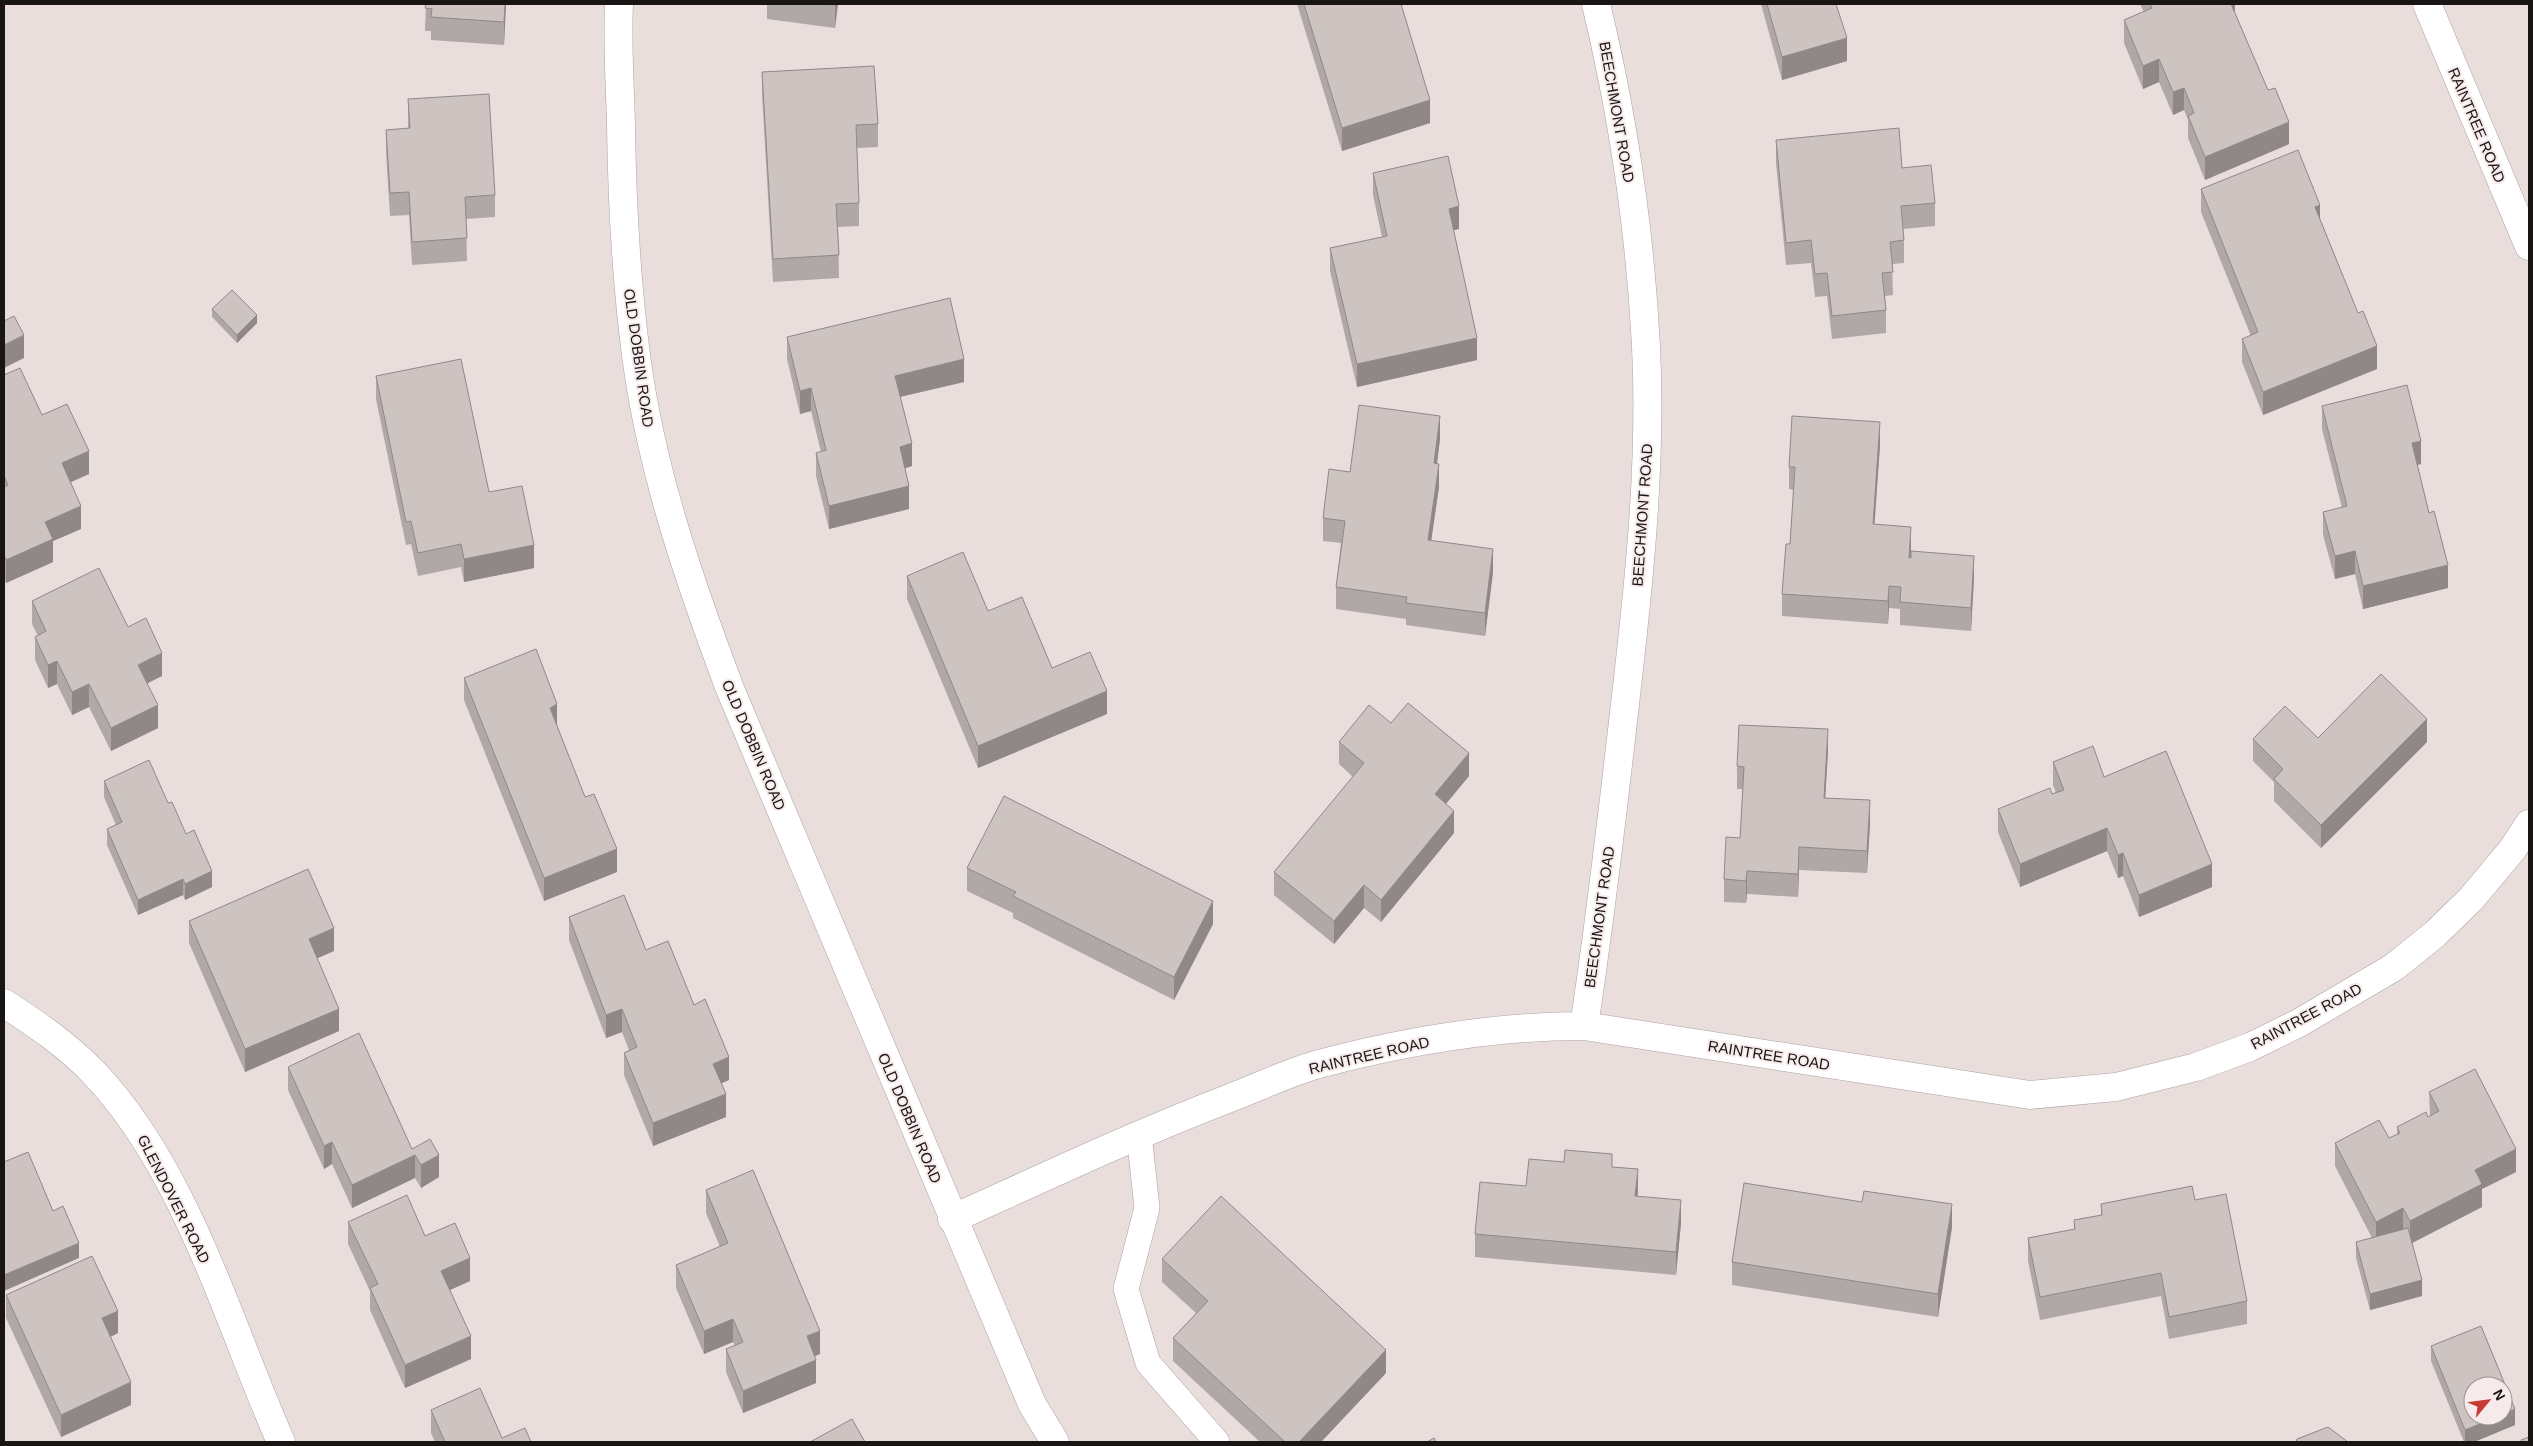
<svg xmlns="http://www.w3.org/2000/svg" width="2533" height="1446" viewBox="0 0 2533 1446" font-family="Arial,sans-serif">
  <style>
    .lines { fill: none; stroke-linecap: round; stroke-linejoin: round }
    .service-casing { stroke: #ada2a1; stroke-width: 26 }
    .minor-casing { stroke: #ada2a1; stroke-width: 29 }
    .service { stroke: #fff; stroke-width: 25 }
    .minor { stroke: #fff; stroke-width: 28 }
    .wall { fill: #b0a8a6 }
    .shaded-wall { fill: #908887 }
    .building { fill: #cdc3c1; stroke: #908887 }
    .labels { text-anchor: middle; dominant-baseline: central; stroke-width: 4; stroke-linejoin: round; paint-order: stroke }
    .street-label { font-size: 15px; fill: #181514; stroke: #f6ebea }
  </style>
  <rect width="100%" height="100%" fill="#e9dedc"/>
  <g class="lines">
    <g class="service-casing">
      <path id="service" d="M1139,1134L1147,1208L1126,1289L1148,1363L1217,1442"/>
    </g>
    <g class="minor-casing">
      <path id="minor" d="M619,4C617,44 620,85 621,125C622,202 626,278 636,355C651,470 689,580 730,689L1032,1404L1055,1442
        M2427,4L2529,246
        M4,1003C36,1024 66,1044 93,1072C185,1167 228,1322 281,1442
        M1584,1026C1600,922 1612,818 1624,713C1638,592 1652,469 1646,346C1640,231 1623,116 1596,4
        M952,1219C1045,1177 1136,1134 1230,1098C1259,1087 1289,1072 1319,1064C1406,1041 1494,1026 1584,1026L2030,1095L2116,1087L2196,1067L2250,1047L2299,1023L2394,967L2435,934L2471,899L2512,850L2529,824"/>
    </g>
    <use href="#service" class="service"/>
    <use href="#minor" class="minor"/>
  </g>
  <path class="wall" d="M426,4H506L504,45L431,40V31H425Z
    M767,4H838L835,28L767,19Z
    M1297,4H1401L1430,123L1342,151Z
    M1761,4H1836L1847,61L1782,80Z
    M2140,4H2235V11H2234L2289,144L2205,180L2188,138V120L2184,110L2173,115L2159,82L2143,89L2124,43V20L2144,12Z
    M762,72L878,124V147L857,148L859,203V226L838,227L839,278L773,282L762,94Z
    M408,99L495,195V217L466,219L467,261L412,265L409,215L390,216L386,152V130L408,128Z
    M1776,140L1902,168L1935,203V226L1903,229L1904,240V263L1892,264L1893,295L1885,296L1886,310V333L1832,339L1827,296L1815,297L1811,263L1786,265L1776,163Z
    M1373,173L1459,229L1453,230L1477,360L1357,387L1330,271V248L1382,237L1373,195Z
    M2201,189L2320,219L2377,369L2263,415L2242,362V339L2251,336L2201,212Z
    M212,309L257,323L237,343L212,317Z
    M787,337L964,382L900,397L912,466L905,468L909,509L829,529L816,476V453L821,452L811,411L800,414L787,359Z
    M4,375L42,415L89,474L71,482L81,529L53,541V562L6,583L4,578Z
    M376,376L489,492L534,568L464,582L461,567L418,576L411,544L406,545L376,399Z
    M2322,406L2421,464L2417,465L2448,588L2363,609L2355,574L2335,579L2323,535V512L2342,508L2322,429Z
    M1440,439L1437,464L1439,487L1431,540L1493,572L1485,636L1406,625V619L1336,609V587L1341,543L1323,541V518L1350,472Z
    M1880,445L1874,524L1911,550V558L1974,578L1971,631L1900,625V609L1889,608L1888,624L1782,616V594L1790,544L1794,490L1789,489V467Z
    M907,576L988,611L1052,668L1107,714L978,768L907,599Z
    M32,601L128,627L162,676L147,683L158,728L111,751L89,707L72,715L57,684L48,688L35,660V637L38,636L32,624Z
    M464,678L557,727L585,797L617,872L544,901L464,700Z
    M1391,723L1469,776L1446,804L1454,833L1381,922L1364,908L1334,944L1274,895V872L1353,777L1339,764V742Z
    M2318,738L2427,742L2321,848L2274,801V782L2253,761V739Z
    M1828,751L1825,798L1870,823L1867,873L1799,870L1798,897L1747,894L1746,903L1724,902V879L1740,838L1743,789H1737V766Z
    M2053,762L2104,777L2212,887L2139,917L2123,876L2118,878L2107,851L2020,887L1998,832V809L2056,793L2053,785Z
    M104,781L168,803L186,834L212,887L185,900L183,895L138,915L107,845V829L116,825L104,797Z
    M967,868L1213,924L1174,1000L1013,918V913L967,891Z
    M569,917L646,950L694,1005L729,1080L721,1083L726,1117L653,1146L624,1075V1053L629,1050L622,1032L606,1038L569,940Z
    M189,921L334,951L317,958L339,1031L245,1072L189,943Z
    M288,1067L412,1149L439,1177L421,1188L415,1178L352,1208L332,1164L324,1169L288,1090Z
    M2429,1092L2516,1172L2482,1189V1207L2412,1243L2422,1296L2370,1310L2356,1258V1242L2372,1238L2335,1166V1143L2389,1138L2397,1134V1127L2430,1116Z
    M1612,1167L1638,1192L1637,1196L1681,1223L1676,1275L1475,1257V1234L1526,1186Z
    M706,1190L820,1354L815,1356L816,1383L743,1413L726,1372V1349L735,1346L733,1342L704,1354L676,1288V1265L720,1247L706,1213Z
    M2195,1200L2247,1301V1324L2169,1339L2161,1296L2040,1320L2028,1261V1238L2074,1229V1220L2101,1215V1204Z
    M348,1222L425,1236L470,1281L450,1290L471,1359L405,1388L370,1310V1291L348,1244Z
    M1952,1227L1938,1317L1732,1285V1262Z
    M1162,1259L1386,1373L1321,1442H1260L1173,1361V1338L1196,1313L1162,1282Z
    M6,1295L118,1333L110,1337L131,1405L61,1437L6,1318Z
    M2431,1346L2515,1425L2474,1442H2464L2431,1361Z
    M431,1410L502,1438L531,1442H435L431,1433Z"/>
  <path class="shaded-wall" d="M505,4H506L504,45V22Z
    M835,4H838L835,28Z
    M2226,4H2235V11L2226,15Z
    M1847,38V61L1782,80V57Z
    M2159,59V82L2143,89V66Z
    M2184,88V110L2173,115V92Z
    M1430,100V123L1342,151V128Z
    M2289,122V144L2205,180V157Z
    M2320,205V228L2315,207Z
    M1459,206V229L1449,231V209Z
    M257,315V323L237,343V335Z
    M24,335V358L4,368V345Z
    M1477,338V360L1357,387V364Z
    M2377,346V369L2263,415V392Z
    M964,359V382L895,398V376Z
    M811,388V411L800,414V391Z
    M1440,416V439L1434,486V463Z
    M1880,422V445L1873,547V524Z
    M2421,441V464L2412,466V443Z
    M912,443V466L900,470V447Z
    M89,451V474L62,486V463Z
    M1439,464V487L1428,563V540Z
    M909,486V509L829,529V506Z
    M81,506V529L53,541V562L6,583V560L45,522Z
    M1911,527V550L1909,581V558Z
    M534,545V568L464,582V559Z
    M1493,549V572L1485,636V613Z
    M2355,551V574L2335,579V556Z
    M1974,556V578L1971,631V608Z
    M2448,565V588L2363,609V586Z
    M1889,586V608L1888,624V601Z
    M162,653V676L138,688V665Z
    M57,661V684L48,688V665Z
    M89,684V707L72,715V692Z
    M1107,691V714L978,768V746Z
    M557,704V727L550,708Z
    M158,705V728L111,751V728Z
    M2427,719V742L2321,848V825Z
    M1828,729V751L1824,820V798Z
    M1469,753V776L1435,817V794Z
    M1870,800V823L1867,873V851Z
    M1454,811V833L1381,922V900Z
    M2107,828V851L2020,887V864Z
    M1799,847V870L1798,897V874Z
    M617,849V872L544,901V878Z
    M2123,853V876L2118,878V855Z
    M2212,864V887L2139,917V895Z
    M212,871V887L185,900V884Z
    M1747,871V894L1746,903V881Z
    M183,879V895L138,915V900Z
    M1364,885V908L1334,944V921Z
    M1213,901V924L1174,1000V977Z
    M334,928V951L309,962V939Z
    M339,1009V1031L245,1072V1049Z
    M622,1009V1032L606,1038V1015Z
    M729,1057V1080L713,1087V1064Z
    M726,1094V1117L653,1146V1123Z
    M332,1142V1164L324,1169V1146Z
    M2516,1149V1172L2482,1189V1207L2410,1244V1221L2475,1170Z
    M415,1155V1178L352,1208V1185Z
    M439,1155V1177L421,1188V1165Z
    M1638,1169V1192L1635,1219V1196Z
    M1681,1200V1223L1676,1275V1252Z
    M1952,1204V1227L1938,1317V1294Z
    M2403,1208V1231L2376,1245V1222Z
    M79,1243V1258L4,1291V1275Z
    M470,1258V1281L441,1294V1271Z
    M2422,1280V1296L2370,1310V1294Z
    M118,1311V1333L102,1341V1318Z
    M733,1319V1342L704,1354V1331Z
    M820,1331V1354L807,1359V1336Z
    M471,1336V1359L405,1388V1365Z
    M1386,1350V1373L1321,1442H1299Z
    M816,1360V1383L743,1413V1391Z
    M131,1382V1405L61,1437V1415Z
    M2515,1409V1425L2474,1442H2465V1430L2499,1416H2503V1414Z"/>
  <path class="building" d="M426,4H505L504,22L431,17L432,9L425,8Z
    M823,4H835V5Z
    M1304,4H1401L1430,100L1342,128Z
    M1767,4H1836L1847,38L1782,57Z
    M2150,4H2231L2268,90L2275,88L2289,122L2205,157L2188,116L2194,113L2184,88L2173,92L2159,59L2143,66L2124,20L2152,8Z
    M874,66L878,124L856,125L859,203L836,204L839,255L773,259L762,72Z
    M489,94L495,195L465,197L467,238L412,242L409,192L390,193L386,130L410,128L408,99Z
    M1899,128L1902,168L1931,165L1935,203L1901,206L1904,240L1890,242L1893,272L1882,273L1886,310L1832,316L1827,273L1815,274L1811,240L1786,243L1776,140Z
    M2298,150L2320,205L2315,207L2358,313L2363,311L2377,346L2263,392L2242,339L2258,332L2201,189Z
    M1448,156L1459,206L1449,209L1477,338L1357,364L1330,248L1387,236L1373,173Z
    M232,290L257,315L237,335L212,309Z
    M950,298L964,359L895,376L912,443L900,447L909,486L829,506L816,453L826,450L811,388L800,391L787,337Z
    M14,316L24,335L4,345V321Z
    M461,359L489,492L522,486L534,545L464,559L461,544L418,553L411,521L406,522L376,376Z
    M20,368L42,415L67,404L89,451L62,463L81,506L45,522L53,539L6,560L4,555V487L8,485L4,476V375Z
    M2407,385L2421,441L2412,443L2429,513L2434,511L2448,565L2363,586L2355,551L2335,556L2323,512L2347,506L2322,406Z
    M1359,405L1440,416L1434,463L1439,464L1428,540L1493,549L1485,613L1406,603L1407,597L1336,587L1345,521L1323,518L1329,469L1350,472Z
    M1792,416L1880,422L1873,524L1911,527L1909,558H1911V551L1974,556L1971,608L1900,602L1901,587L1889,586L1888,601L1782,594L1786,544H1790L1795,467H1789Z
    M963,552L988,611L1022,597L1052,668L1090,652L1107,691L978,746L907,576Z
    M99,568L128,627L146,618L162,653L138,665L158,705L111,728L89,684L72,692L57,661L48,665L35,637L46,631L32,601Z
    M536,649L557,704L550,708L585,797L594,794L617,849L544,878L464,678Z
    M2381,674L2427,719L2321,825L2274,779L2283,769L2253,739L2285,706L2318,738Z
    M1408,703L1469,753L1435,794L1454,811L1381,900L1364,885L1334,921L1274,872L1364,763L1339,742L1369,705L1391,723Z
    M1739,725L1828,729L1824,798L1870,800L1867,851L1799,847L1798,874L1747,871L1746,881L1724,879L1726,837L1740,838L1744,767L1737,766Z
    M2093,746L2104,777L2166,751L2212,864L2139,895L2123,853L2118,855L2107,828L2020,864L1998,809L2050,788L2052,794L2064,790L2053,762Z
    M149,760L168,803L172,802L186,834L194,830L212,871L185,884L183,879L138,900L107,829L122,822L104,781Z
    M1004,796L1213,901L1174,977L1013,896L1016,892L967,868Z
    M308,869L334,928L309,939L339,1009L245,1049L189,921Z
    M624,895L646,950L668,941L694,1005L705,999L729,1057L713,1064L726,1094L653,1123L624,1053L637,1047L622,1009L606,1015L569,917Z
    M359,1033L412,1149L430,1139L439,1155L421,1165L415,1155L352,1185L332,1142L324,1146L288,1067Z
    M2475,1069L2516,1149L2475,1170L2482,1184L2410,1221L2403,1208L2376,1222L2335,1143L2379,1120L2389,1138L2400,1133L2397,1127L2426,1112L2428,1117L2439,1111L2429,1092Z
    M1565,1150L1612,1154V1167L1638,1169L1635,1196L1681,1200L1676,1252L1475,1234L1480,1182L1526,1186L1529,1159L1564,1162Z
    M28,1152L53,1211L63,1206L79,1243L4,1275V1162Z
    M753,1170L820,1331L807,1336L816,1360L743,1391L726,1349L743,1342L733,1319L704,1331L676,1265L728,1243L706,1190Z
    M1744,1183L1862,1202L1864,1191L1952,1204L1938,1294L1732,1262Z
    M2192,1186L2195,1200L2226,1194L2247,1301L2169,1317L2161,1273L2040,1297L2028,1238L2075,1229L2074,1220L2102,1215L2101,1204Z
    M407,1195L425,1236L455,1223L470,1258L441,1271L471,1336L405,1365L370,1288L378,1284L348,1222Z
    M1221,1196L1386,1350L1299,1442H1285L1173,1338L1208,1301L1162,1259Z
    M2408,1228L2422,1280L2370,1294L2356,1242Z
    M92,1256L118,1311L102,1318L131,1382L61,1415L6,1295Z
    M2481,1326L2515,1409L2503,1414V1386H2473V1416H2499L2465,1430L2431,1346Z
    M480,1388L502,1438L525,1428L531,1442H445L431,1410Z
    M852,1419L865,1442H810Z
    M2328,1427L2348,1442H2296L2297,1439Z
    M2529,1437V1442H2522L2521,1440Z
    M1434,1438L1436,1442H1427Z"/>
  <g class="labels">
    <g class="street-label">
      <text transform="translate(1617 112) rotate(80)">BEECHMONT ROAD</text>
      <text transform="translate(2477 125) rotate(67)">RAINTREE ROAD</text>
      <text transform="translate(639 358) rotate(82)">OLD DOBBIN ROAD</text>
      <text transform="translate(1642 515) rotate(-86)">BEECHMONT ROAD</text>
      <text transform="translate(754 745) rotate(67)">OLD DOBBIN ROAD</text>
      <text transform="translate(1599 917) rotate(-82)">BEECHMONT ROAD</text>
      <text transform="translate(2306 1016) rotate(-28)">RAINTREE ROAD</text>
      <text transform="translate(1369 1055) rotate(-13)">RAINTREE ROAD</text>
      <text transform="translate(1769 1055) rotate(9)">RAINTREE ROAD</text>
      <text transform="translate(910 1118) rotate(67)">OLD DOBBIN ROAD</text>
      <text transform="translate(174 1199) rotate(63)">GLENDOVER ROAD</text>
    </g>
  </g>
  <rect width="2533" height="1446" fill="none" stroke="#181514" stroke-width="10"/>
  <g transform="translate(2488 1401) rotate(61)"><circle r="24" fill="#f6ebea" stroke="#9d9594"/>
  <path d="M0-4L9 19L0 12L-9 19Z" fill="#c83a36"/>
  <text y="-8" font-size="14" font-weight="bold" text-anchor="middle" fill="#181514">N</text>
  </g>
</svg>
